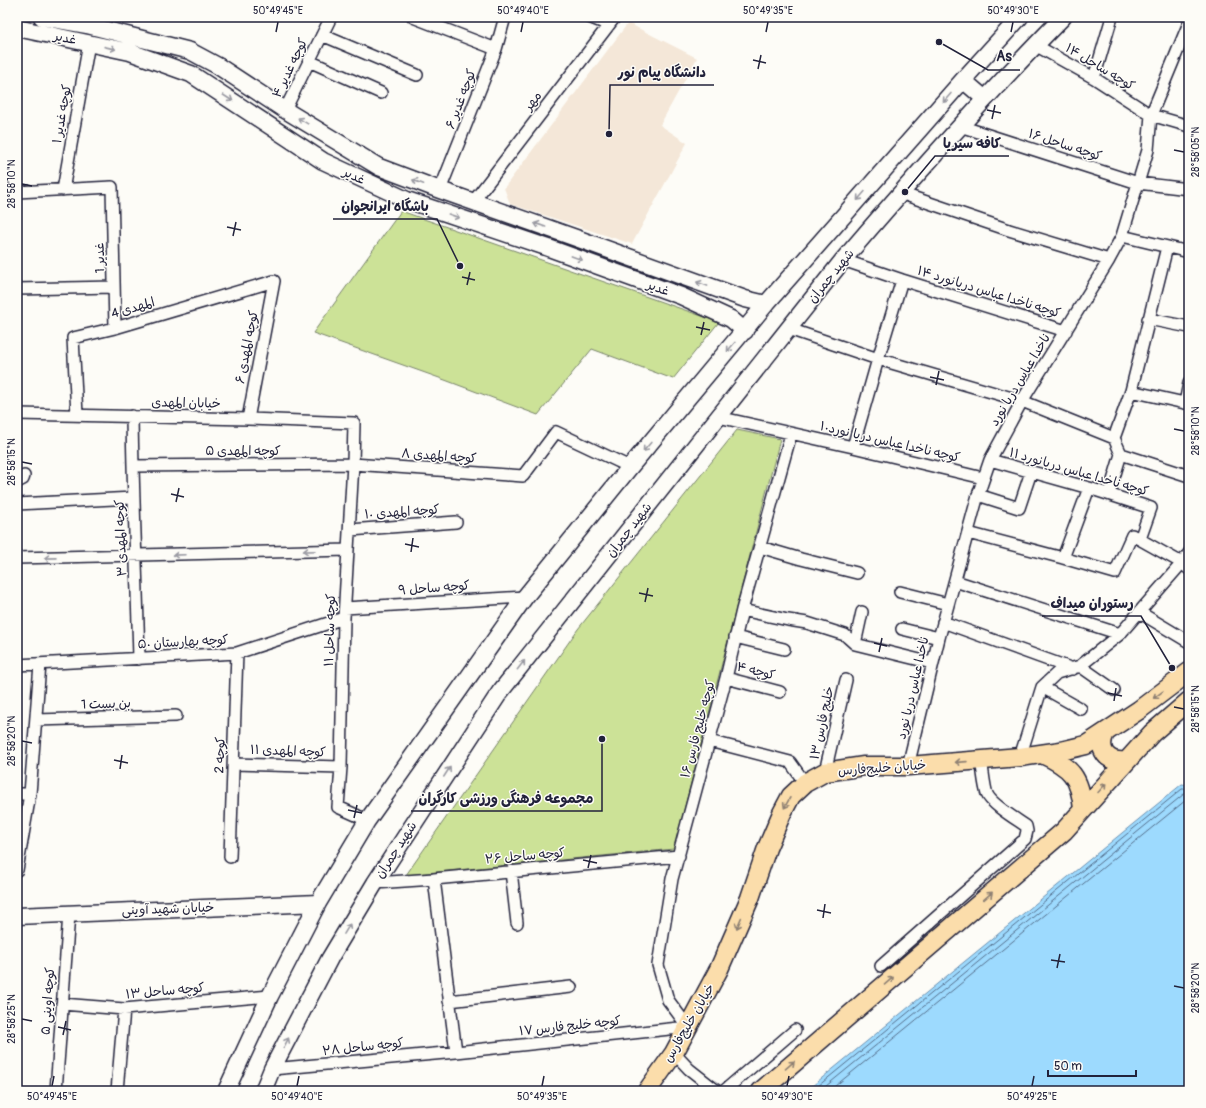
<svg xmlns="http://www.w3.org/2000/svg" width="1206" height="1108" viewBox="0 0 1206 1108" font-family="Pangolin,'Playpen Sans Arabic',sans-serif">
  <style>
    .built { fill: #f4e7d8 }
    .green { fill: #cce297; stroke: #778269 }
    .water { fill: #9ddafe; stroke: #6c90b0 }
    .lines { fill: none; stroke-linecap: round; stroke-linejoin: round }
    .shore { stroke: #536c89; stroke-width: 1 }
    .street-casing { stroke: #22223b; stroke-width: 14 }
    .secondary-casing { stroke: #22223b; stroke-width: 19 }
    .primary-casing { stroke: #22223b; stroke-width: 21 }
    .street { stroke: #fdfcf7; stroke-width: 11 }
    .secondary { stroke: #fdfcf7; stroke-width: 16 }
    .primary { stroke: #fbddab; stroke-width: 18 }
    .oneway { stroke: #9a9aa2 }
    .oneway2 { stroke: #8e8073 }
    .ticks { fill: none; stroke: #22223b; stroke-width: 1.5 }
    .labels { text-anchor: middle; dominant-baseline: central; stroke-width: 3; stroke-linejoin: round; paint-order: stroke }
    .street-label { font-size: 13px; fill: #22223b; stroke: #fdfcf7 }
    .leader { fill: none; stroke: #22223b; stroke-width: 1.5 }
    .callout-dot { fill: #22223b; stroke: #fdfcf7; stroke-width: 1.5 }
    .callout-label { font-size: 14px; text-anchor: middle; font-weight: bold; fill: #22223b; stroke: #fdfcf7; stroke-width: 3; stroke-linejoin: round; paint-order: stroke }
    .neatline { fill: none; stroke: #22223b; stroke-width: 1.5 }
    .ticks-label { font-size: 10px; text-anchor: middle; fill: #22223b }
  </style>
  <rect width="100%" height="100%" fill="#fdfcf7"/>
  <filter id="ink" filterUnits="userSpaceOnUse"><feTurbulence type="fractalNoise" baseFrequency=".025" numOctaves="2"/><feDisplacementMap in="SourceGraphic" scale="8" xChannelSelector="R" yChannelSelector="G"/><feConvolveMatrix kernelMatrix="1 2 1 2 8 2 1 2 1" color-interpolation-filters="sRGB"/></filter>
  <g filter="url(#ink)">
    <path class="built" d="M628,23L697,58L660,125L687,143L632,244L510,204L504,188Z"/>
    <path class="green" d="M401,211L719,322L673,379L592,349L538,415L445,380L313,333Z
      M737,430L780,439L674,849L406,875L578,629Z"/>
    <path class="water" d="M1182,784L1189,785V1091H806Z"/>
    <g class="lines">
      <path class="shore" d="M812,1091L1182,789H1189
        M820,1091L1184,794H1189
        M829,1091L1186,800H1189"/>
      <g class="street-casing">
        <path id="street" d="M413,17L496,49
          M589,17L609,25
          M322,35L417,75
          M1035,45L1094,78L1151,115L1189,126
          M309,61L381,93
          M1094,78L1112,17
          M285,110L331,17
          M960,126L1138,183L1189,189
          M63,190L89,43
          M440,190L496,49L505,17
          M17,192L112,187L115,328
          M900,193L1009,230L1109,260
          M473,202L615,17
          M1122,236L1189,252
          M843,260L902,280L1066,331
          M17,289L114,287
          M1148,319L1189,327
          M789,329L878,359L1022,401L1114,438L1121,454L1189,476
          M1131,391L1189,404
          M1185,403L1189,383
          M17,414L248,419L354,423L353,464L344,618L341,767L338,807L356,815L367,821
          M77,415L73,338L115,328L274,281L248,419
          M132,416C133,497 137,578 139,659
          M718,417L853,447L983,478
          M1114,438L1131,391L1167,247
          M853,447L878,359L902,280
          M990,460L1089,488L1151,508L1140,539
          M133,466L353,464L523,476L556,432L630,467
          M17,482L23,479L24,476
          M1109,494L1121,454
          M978,495L1019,508L1031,472
          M17,504L133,498
          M350,530L456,522
          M968,533L1063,558L1115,573L1132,535L1182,563L1189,569
          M760,547L801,559L857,573
          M17,558L348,550
          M1063,558L1089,488
          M955,581L1120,634
          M900,592L948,604
          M345,608L525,597
          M742,610L788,620L807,623L845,635L855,644L932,663
          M1139,612L1189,642
          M943,622L1073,669
          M902,629L939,638
          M735,637L784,649
          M855,644L862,612
          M17,665L237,653L344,618
          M1080,666L1114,690
          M726,678L780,692
          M1042,687L1081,709
          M36,720L176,716
          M709,741L790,762L805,783
          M1020,757L1042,687L1057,673L1080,666L1120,634L1182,563L1189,553
          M234,764L341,767
          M908,766L939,638L978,495L990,460L1022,401L1109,260L1122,236L1148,150L1151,115L1189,23
          M825,772L846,680
          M17,794H30
          M230,857L237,653
          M17,870L30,794L40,664
          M511,871L517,923
          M434,879L456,1052
          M375,883L434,879L679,856
          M881,966L1025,839L1027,831L1026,826C1016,819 991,804 987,794C984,786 983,770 981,760
          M449,1001L571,987
          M62,1004L124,1009L270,996
          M688,1027L668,1000L658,965L672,879L726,678L742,610L791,434
          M674,1053L689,1069L717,1091
          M272,1069L456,1052L688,1027
          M56,1091L69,914
          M117,1091L124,1009
          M724,1091L795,1030"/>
      </g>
      <g class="secondary-casing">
        <path id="secondary" d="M42,17L87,25L190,51L218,66L285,110L379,167L440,190L576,238L745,299L766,304
          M17,28L130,52L191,74L323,161L407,200L546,247L681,296L731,319L745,331
          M963,80L985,99
          M17,916L318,903
          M226,1091L270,996L318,903L367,821L525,597L630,467L766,304L963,80L1020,17
          M263,1091L272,1069L330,958L375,883L500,692L843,260C914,177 986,95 1063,17"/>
      </g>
      <g class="primary-casing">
        <path id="primary" d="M1105,733C1097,750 1107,763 1126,761
          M1042,754C1071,767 1080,777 1083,809
          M647,1091L674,1053L719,969L750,898L767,848L782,813L791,796L805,783L825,772L864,766H908L1020,757L1061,751L1086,745L1139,710L1189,672
          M761,1091L1064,831L1152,733L1189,701"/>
      </g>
      <use href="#street" class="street"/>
      <use href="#secondary" class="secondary"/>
      <use href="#primary" class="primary"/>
    </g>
    <defs><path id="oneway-shaft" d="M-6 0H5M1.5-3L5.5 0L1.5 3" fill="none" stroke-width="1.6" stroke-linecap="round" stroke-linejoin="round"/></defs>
    <g class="oneway">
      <use href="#oneway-shaft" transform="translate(110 48) rotate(13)"/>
      <use href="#oneway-shaft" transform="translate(228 98) rotate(33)"/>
      <use href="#oneway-shaft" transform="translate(947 98) rotate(131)"/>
      <use href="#oneway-shaft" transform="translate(303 121) rotate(-149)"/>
      <use href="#oneway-shaft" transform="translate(418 182) rotate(-159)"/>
      <use href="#oneway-shaft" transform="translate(861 196) rotate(131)"/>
      <use href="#oneway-shaft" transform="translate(454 216) rotate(19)"/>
      <use href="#oneway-shaft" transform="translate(540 225) rotate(-161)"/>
      <use href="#oneway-shaft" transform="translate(577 258) rotate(20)"/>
      <use href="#oneway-shaft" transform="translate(702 284) rotate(-160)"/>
      <use href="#oneway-shaft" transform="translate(731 347) rotate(130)"/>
      <use href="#oneway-shaft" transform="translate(647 447) rotate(130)"/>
      <use href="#oneway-shaft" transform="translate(309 551) rotate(178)"/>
      <use href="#oneway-shaft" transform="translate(179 555) rotate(178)"/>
      <use href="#oneway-shaft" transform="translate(50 558) rotate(179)"/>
      <use href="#oneway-shaft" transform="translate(521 665) rotate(-52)"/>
      <use href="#oneway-shaft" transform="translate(447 772) rotate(-57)"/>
      <use href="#oneway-shaft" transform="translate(347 929) rotate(-59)"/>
      <use href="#oneway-shaft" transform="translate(286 1043) rotate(-63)"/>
    </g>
    <g class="oneway2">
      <use href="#oneway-shaft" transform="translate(1158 695) rotate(143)"/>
      <use href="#oneway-shaft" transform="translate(961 762) rotate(176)"/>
      <use href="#oneway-shaft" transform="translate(1102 788) rotate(-48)"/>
      <use href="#oneway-shaft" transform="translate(787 803) rotate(119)"/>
      <use href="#oneway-shaft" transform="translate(988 896) rotate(-41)"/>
      <use href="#oneway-shaft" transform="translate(739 923) rotate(113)"/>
      <use href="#oneway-shaft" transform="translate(889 981) rotate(-41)"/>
      <use href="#oneway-shaft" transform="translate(790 1065) rotate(-41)"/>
    </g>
  </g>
  <path class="ticks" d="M276,32L278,22M521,32L523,22M766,32L768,22M1011,32L1013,22M753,60L766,63M758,69L761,55M987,110L1001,113M992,119L995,105M1174,150L1184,152M22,184L32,186M227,227L241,230M233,236L236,222M462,277L475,280M467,285L470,272M696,327L710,330M701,335L704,322M930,377L944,380M936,385L939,371M1174,429L1184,431M22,462L32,464M171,494L184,497M176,502L179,488M405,544L419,547M411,552L413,538M639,593L653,596M645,602L648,588M874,643L887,646M879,652L882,638M1108,693L1122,696M1114,701L1116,688M1174,707L1184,709M22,741L32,743M114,760L128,763M120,769L122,755M348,810L362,813M354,818L357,805M583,860L597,863M588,868L591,855M817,910L831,913M823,918L825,904M1051,960L1065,962M1057,968L1060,954M1174,986L1184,988M22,1019L32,1021M58,1027L71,1030M63,1035L66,1021M52,1086L54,1076M297,1086L299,1076M542,1086L544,1076M787,1086L789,1076M1032,1086L1034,1076"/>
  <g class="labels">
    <g class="street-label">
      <text transform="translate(65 38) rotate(12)">غدیر</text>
      <text transform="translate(1100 67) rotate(31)">کوچه ساحل ۱۴</text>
      <text transform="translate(290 68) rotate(-64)">کوچه غدیر ۴</text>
      <text transform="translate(461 99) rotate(-69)">کوچه غدیر ۶</text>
      <text transform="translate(533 101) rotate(-52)">مهر</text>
      <text transform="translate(62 114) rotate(-80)">کوچه غدیر ۱</text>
      <text transform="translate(1065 145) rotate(18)">کوچه ساحل ۱۶</text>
      <text transform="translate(354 176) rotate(25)">غدیر</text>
      <text transform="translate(100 258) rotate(-91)">غدیر 1</text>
      <text transform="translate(831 276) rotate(-51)">شهید چمران</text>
      <text transform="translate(658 288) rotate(20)">غدیر</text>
      <text transform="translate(989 292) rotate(17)">کوچه ناخدا عباس دریانورد ۱۴</text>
      <text transform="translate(133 308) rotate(-16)">المهدی 4</text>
      <text transform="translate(247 347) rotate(-79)">کوچه المهدی ۶</text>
      <text transform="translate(1020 380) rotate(-59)">ناخدا عباس دریا نورد</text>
      <text transform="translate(186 403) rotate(1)">خیابان المهدی</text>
      <text transform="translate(890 442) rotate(13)">کوچه ناخدا عباس دریا نورد۱۰</text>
      <text x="243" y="451">کوچه المهدی ۵</text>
      <text transform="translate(439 456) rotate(4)">کوچه المهدی ۸</text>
      <text transform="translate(1079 472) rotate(16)">کوچه ناخدا عباس دریانورد ۱۱</text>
      <text transform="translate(402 512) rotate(-4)">کوچه المهدی ۱۰</text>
      <text transform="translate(629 530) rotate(-52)">شهید چمران</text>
      <text transform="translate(121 538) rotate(-92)">کوچه المهدی ۳</text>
      <text transform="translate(434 588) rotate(-4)">کوچه ساحل ۹</text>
      <text transform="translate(330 630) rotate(-88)">کوچه ساحل ۱۱</text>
      <text transform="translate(183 642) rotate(-3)">کوچه بهارستان ۵۰</text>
      <text transform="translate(756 671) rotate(14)">کوچه ۴</text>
      <text transform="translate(913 688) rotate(-77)">ناخدا عباس دریا نورد</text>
      <text transform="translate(106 704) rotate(-2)">بن بست 1</text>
      <text transform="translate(822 723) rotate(-78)">خلیج فارس ۱۳</text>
      <text transform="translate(698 729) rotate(-75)">کوچه خلیج فارس ۱۶</text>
      <text transform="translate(288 751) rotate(2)">کوچه المهدی ۱۱</text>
      <text transform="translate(220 755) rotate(-88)">کوچه 2</text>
      <text transform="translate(882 768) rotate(-4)">خیابان خلیج‌فارس</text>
      <text transform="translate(396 850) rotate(-57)">شهید چمران</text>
      <text transform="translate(525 856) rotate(-5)">کوچه ساحل ۲۶</text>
      <text transform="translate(168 909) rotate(-2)">خیابان شهید آوینی</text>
      <text transform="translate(165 991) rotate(-5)">کوچه ساحل ۱۳</text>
      <text transform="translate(48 1001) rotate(-86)">کوچه اوینی ۵</text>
      <text transform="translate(689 1023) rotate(-60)">خیابان خلیج‌فارس</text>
      <text transform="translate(570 1026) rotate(-6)">کوچه خلیج فارس ۱۷</text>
      <text transform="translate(363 1047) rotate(-6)">کوچه ساحل ۲۸</text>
    </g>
  </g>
  <path class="leader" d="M939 42L988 70H1020M609 134L610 85H714M905 192L935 156H1009M460 266L437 219H333M1172 668L1141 616H1042M602 739L602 811H411"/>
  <g class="callout-dot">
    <circle cx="939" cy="42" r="4"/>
    <circle cx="609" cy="134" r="4"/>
    <circle cx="905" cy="192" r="4"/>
    <circle cx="460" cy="266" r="4"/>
    <circle cx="1172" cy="668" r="4"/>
    <circle cx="602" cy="739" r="4"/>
  </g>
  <g class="callout-label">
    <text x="1004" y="61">As</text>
    <text x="662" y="77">دانشگاه پیام نور</text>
    <text x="972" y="148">کافه سیریا</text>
    <text x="385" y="211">باشگاه ایرانجوان</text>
    <text x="1092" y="608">رستوران میداف</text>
    <text x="506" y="803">مجموعه فرهنگی ورزشی کارگران</text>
  </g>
  <rect width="1206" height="1108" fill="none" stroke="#fdfcf7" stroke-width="44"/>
  <path d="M1048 1070v6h88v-6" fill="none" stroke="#22223b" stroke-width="2"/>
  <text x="1054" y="1070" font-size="12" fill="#22223b" stroke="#fdfcf7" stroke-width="3" paint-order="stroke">50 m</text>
  <rect x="22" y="22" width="1162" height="1064" class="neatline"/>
  <g class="ticks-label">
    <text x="278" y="14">50°49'45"E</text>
    <text x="523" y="14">50°49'40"E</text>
    <text x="768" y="14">50°49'35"E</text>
    <text x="1013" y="14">50°49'30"E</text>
    <text transform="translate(1195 152) rotate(-90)" y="4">28°58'05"N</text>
    <text transform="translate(11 184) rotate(-90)" y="4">28°58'10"N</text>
    <text transform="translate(1195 431) rotate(-90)" y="4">28°58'10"N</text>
    <text transform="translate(11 462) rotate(-90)" y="4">28°58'15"N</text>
    <text transform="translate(1195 709) rotate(-90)" y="4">28°58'15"N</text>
    <text transform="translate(11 741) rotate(-90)" y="4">28°58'20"N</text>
    <text transform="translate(1195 988) rotate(-90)" y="4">28°58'20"N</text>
    <text transform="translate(11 1019) rotate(-90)" y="4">28°58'25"N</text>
    <text x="52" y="1100">50°49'45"E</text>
    <text x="297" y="1100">50°49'40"E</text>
    <text x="542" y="1100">50°49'35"E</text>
    <text x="787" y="1100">50°49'30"E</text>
    <text x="1032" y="1100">50°49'25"E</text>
  </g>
</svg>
